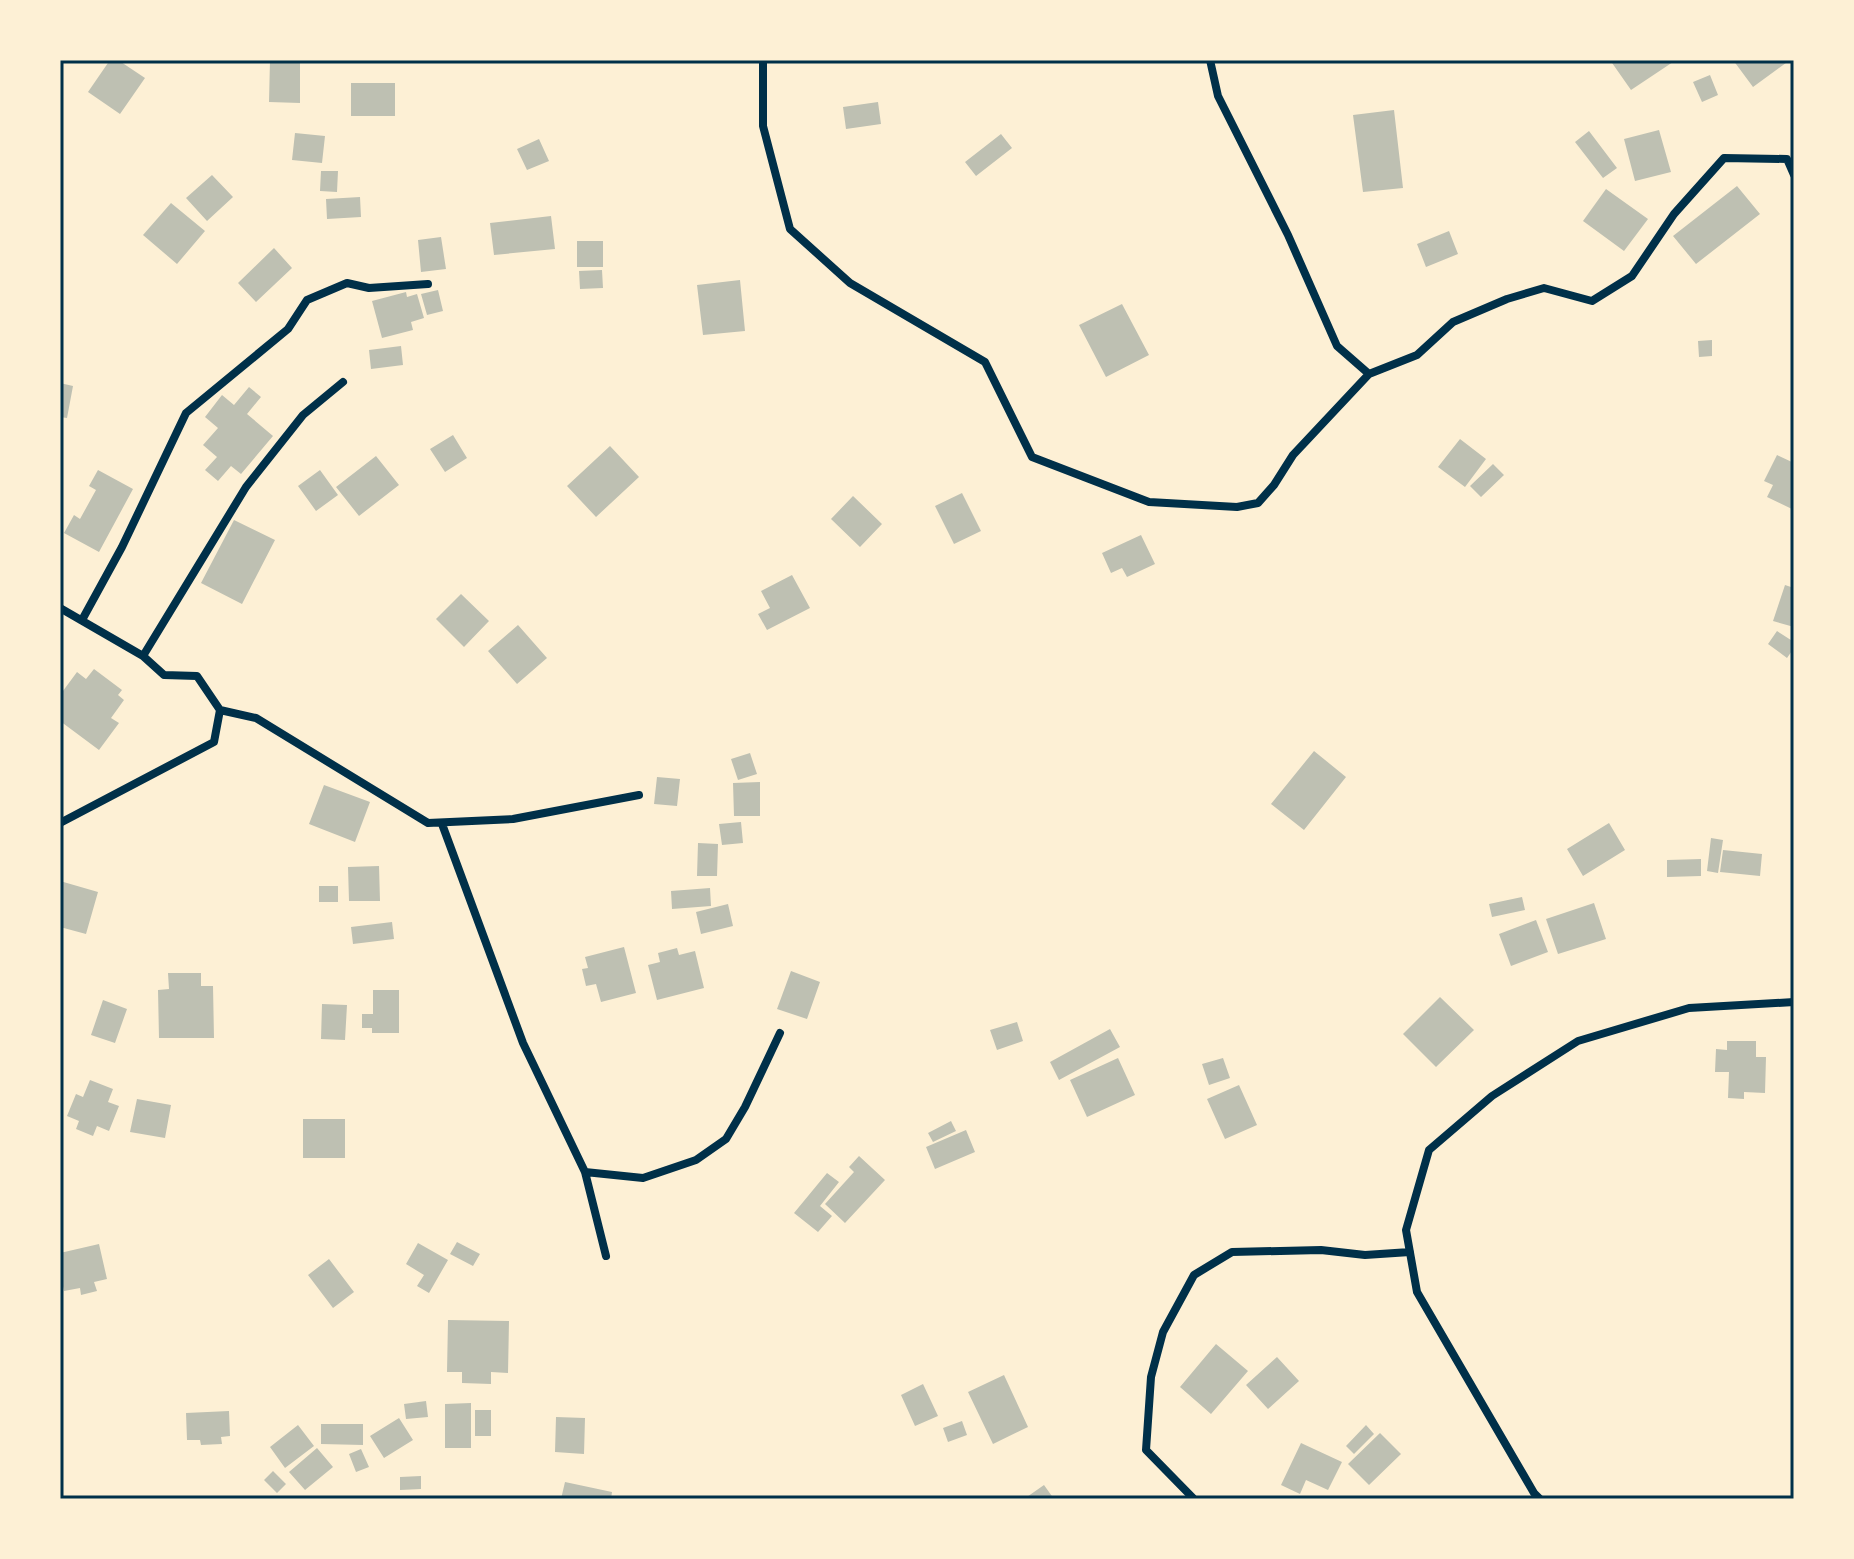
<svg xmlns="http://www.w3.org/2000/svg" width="1854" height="1559" viewBox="0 0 1854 1559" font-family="'Varela Round',sans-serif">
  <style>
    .building { fill: #bec0b2 }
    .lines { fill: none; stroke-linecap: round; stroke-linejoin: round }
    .minor { stroke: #003049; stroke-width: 8 }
    .neatline { fill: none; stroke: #003049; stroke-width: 3 }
  </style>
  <rect width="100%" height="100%" fill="#fdf0d5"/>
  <path class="building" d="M110,60H118L145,78L120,114L88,92Z
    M270,60H300V103L269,102Z
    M1610,60H1676L1631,90Z
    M1733,60H1790L1753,87Z
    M1710,75L1718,95L1702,102L1693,82Z
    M351,83H395V116H351Z
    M878,102L881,124L846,129L843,107Z
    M1394,110L1403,188L1363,192L1353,115Z
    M1659,130L1671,172L1635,181L1624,139Z
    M1589,131L1617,168L1603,178L1575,142Z
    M295,133L325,136L322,163L292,160Z
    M1001,134L1012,148L976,176L965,162Z
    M539,139L549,161L527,170L517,149Z
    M321,171H338L337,192L320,191Z
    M212,175L233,197L207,221L186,198Z
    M1737,186L1760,214L1696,264L1673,236Z
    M1606,189L1648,219L1624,251L1583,221Z
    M360,197L361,217L327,219L326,199Z
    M171,203L205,231L177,264L143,235Z
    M551,216L555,249L494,255L490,223Z
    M1449,231L1458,254L1426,267L1417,244Z
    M441,237L446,269L421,272L418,240Z
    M577,241H603V267H577Z
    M274,248L292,268L256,302L238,283Z
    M602,270L603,288L580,289L579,271Z
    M740,280L745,331L703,335L697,285Z
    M438,290L443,311L427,315L421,294Z
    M406,292L407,297L417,294L424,318L411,322L413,330L382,338L372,301Z
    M1122,304L1149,355L1106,377L1079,325Z
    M1712,340V356L1699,357L1698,341Z
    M401,346L403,365L371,369L369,350Z
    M60,383L73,386L67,418L60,417Z
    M249,387L261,397L247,414L273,436L241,474L231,466L218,481L205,470L217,457L203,445L218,428L205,417L222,395L234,405Z
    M453,435L467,458L445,472L430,449Z
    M1460,439L1486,459L1465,487L1438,467Z
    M610,446L639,477L596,517L567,486Z
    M1777,455L1794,463V510L1767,497L1773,485L1764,481Z
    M376,456L399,485L359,516L336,487Z
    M1493,464L1504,475L1481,497L1470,486Z
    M98,470L133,489L99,552L64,533L74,515L80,519L96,490L89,486Z
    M320,470L338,495L316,511L298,486Z
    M962,493L981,531L954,544L935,506Z
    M853,496L882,524L860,547L831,519Z
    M234,520L275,540L242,604L201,583Z
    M1141,535L1155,564L1127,577L1122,568L1111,573L1102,553Z
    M792,575L810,608L767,630L758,614L770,608L761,591Z
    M1785,585L1794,588V627L1773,621Z
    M461,594L489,621L464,647L436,619Z
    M518,625L547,658L517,684L488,651Z
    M1777,631L1794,642V648L1787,658L1768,644Z
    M94,669L122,690L118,695L124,700L111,718L119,723L99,750L60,721V695L77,672L86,679Z
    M1314,751L1346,777L1304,830L1271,804Z
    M750,753L757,774L738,780L731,759Z
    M657,777L680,779L677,806L654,804Z
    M760,782V816H734L733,783Z
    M324,785L370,802L355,842L309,824Z
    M741,822L743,843L722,845L719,824Z
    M1609,823L1625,850L1583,876L1567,849Z
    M1711,838L1723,840L1718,873L1707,871Z
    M698,843L718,844L717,876H697Z
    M1723,850L1762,854L1760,876L1720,872Z
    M1701,859V876L1667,877V860Z
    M379,866L380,901H349L348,867Z
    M60,881L98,892L86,934L60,927Z
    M319,886H338V902H319Z
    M710,888L711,906L672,909L671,891Z
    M1522,897L1525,910L1492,917L1489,904Z
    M1594,903L1606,939L1558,954L1546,919Z
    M728,904L733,926L701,934L696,912Z
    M1536,920L1548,952L1511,966L1499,934Z
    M392,922L394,939L353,944L351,927Z
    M624,947L636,993L601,1002L596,984L586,986L582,969L588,968L585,957Z
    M677,948L679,955L695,951L704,988L657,1000L648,965L660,962L658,953Z
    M791,971L820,982L807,1019L777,1009Z
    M168,973H201V986H213L214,1038H159L158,990L169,989Z
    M373,990H399V1033H372V1028H362V1014H373Z
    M1440,997L1474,1030L1436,1067L1403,1034Z
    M103,1000L127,1009L115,1043L91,1035Z
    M322,1004L347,1005L345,1040L321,1039Z
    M1017,1022L1023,1041L997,1050L990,1030Z
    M1110,1029L1120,1047L1059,1080L1050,1062Z
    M1727,1041H1756V1057H1766L1765,1093L1744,1092V1099L1728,1098L1729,1072H1715L1716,1049L1727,1050Z
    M1118,1058L1135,1095L1087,1117L1070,1080Z
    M1223,1058L1230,1078L1209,1085L1202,1064Z
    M90,1080L113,1089L108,1102L119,1106L109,1131L97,1126L93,1136L76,1129L79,1121L67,1116L76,1094L83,1097Z
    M1239,1085L1257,1125L1225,1139L1207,1099Z
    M137,1099L171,1105L165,1138L130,1132Z
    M303,1119H345V1158H303Z
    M951,1121L956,1131L933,1142L928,1133Z
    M966,1130L975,1152L935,1169L926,1147Z
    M859,1156L885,1180L845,1223L825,1204L854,1172L849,1167Z
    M827,1173L839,1182L820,1206L832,1216L818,1232L794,1213Z
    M457,1242L480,1254L473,1266L450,1254Z
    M418,1243L448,1260L429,1293L417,1286L424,1275L406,1264Z
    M99,1244L107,1279L94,1282L97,1291L81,1295L80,1288L64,1291L60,1272V1253Z
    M329,1259L354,1292L333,1308L308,1275Z
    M448,1320L509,1321L508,1373L491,1372V1384L462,1383V1372H447Z
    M1216,1344L1248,1371L1211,1414L1180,1387Z
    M1277,1357L1299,1381L1268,1409L1246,1385Z
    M1004,1375L1028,1427L993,1444L968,1392Z
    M923,1384L938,1416L915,1426L901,1395Z
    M426,1401L428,1417L406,1419L404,1404Z
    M471,1403V1448H445V1404Z
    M475,1410H491V1436H475Z
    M229,1411L230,1436L221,1437L222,1444L201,1445L200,1440H187L186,1413Z
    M556,1417L585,1418L584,1454L555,1452Z
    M399,1418L413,1440L384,1458L370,1436Z
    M962,1421L967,1435L948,1442L943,1428Z
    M321,1424H363V1445L321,1444Z
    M298,1425L314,1446L285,1468L270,1447Z
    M1366,1425L1374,1434L1354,1454L1346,1446Z
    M1380,1433L1401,1454L1369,1485L1348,1464Z
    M1301,1443L1342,1462L1328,1490L1306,1480L1300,1494L1281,1485Z
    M317,1448L333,1467L305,1490L289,1472Z
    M361,1449L369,1467L356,1472L349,1454Z
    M273,1471L286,1484L277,1493L264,1480Z
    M421,1476V1489L400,1490V1477Z
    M565,1482L612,1492L611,1499H561Z
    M1044,1485L1054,1499H1024Z"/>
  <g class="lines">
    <path class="minor" d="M763,60V126L790,229L850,283L985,362L1032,457L1149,502L1237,507L1258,503L1274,485L1293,455L1369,374
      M1210,60L1218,96L1288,235L1337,346L1369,374L1417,355L1453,322L1507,299L1544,288L1592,301L1632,276L1674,214L1724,158L1787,159L1794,175
      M60,608L143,656L164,675L197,676L220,710L256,718L428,823L513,819L639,795
      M82,620L122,547L186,413L288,329L307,300L347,283L369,288L428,284
      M143,656L246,487L303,415L343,382
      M60,823L214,742L220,710
      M442,824L523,1043L585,1172L606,1256
      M585,1172L643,1178L696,1160L726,1139L745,1107L780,1033
      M1193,1498L1146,1450L1151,1377L1163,1332L1194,1275L1232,1252L1321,1250L1365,1255L1410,1252
      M1540,1499L1534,1493L1417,1292L1406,1230L1429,1150L1492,1096L1578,1041L1689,1008L1794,1002"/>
  </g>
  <rect width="1854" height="1559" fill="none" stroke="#fdf0d5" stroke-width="124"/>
  <rect x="62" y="62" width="1730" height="1435" class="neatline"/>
</svg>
